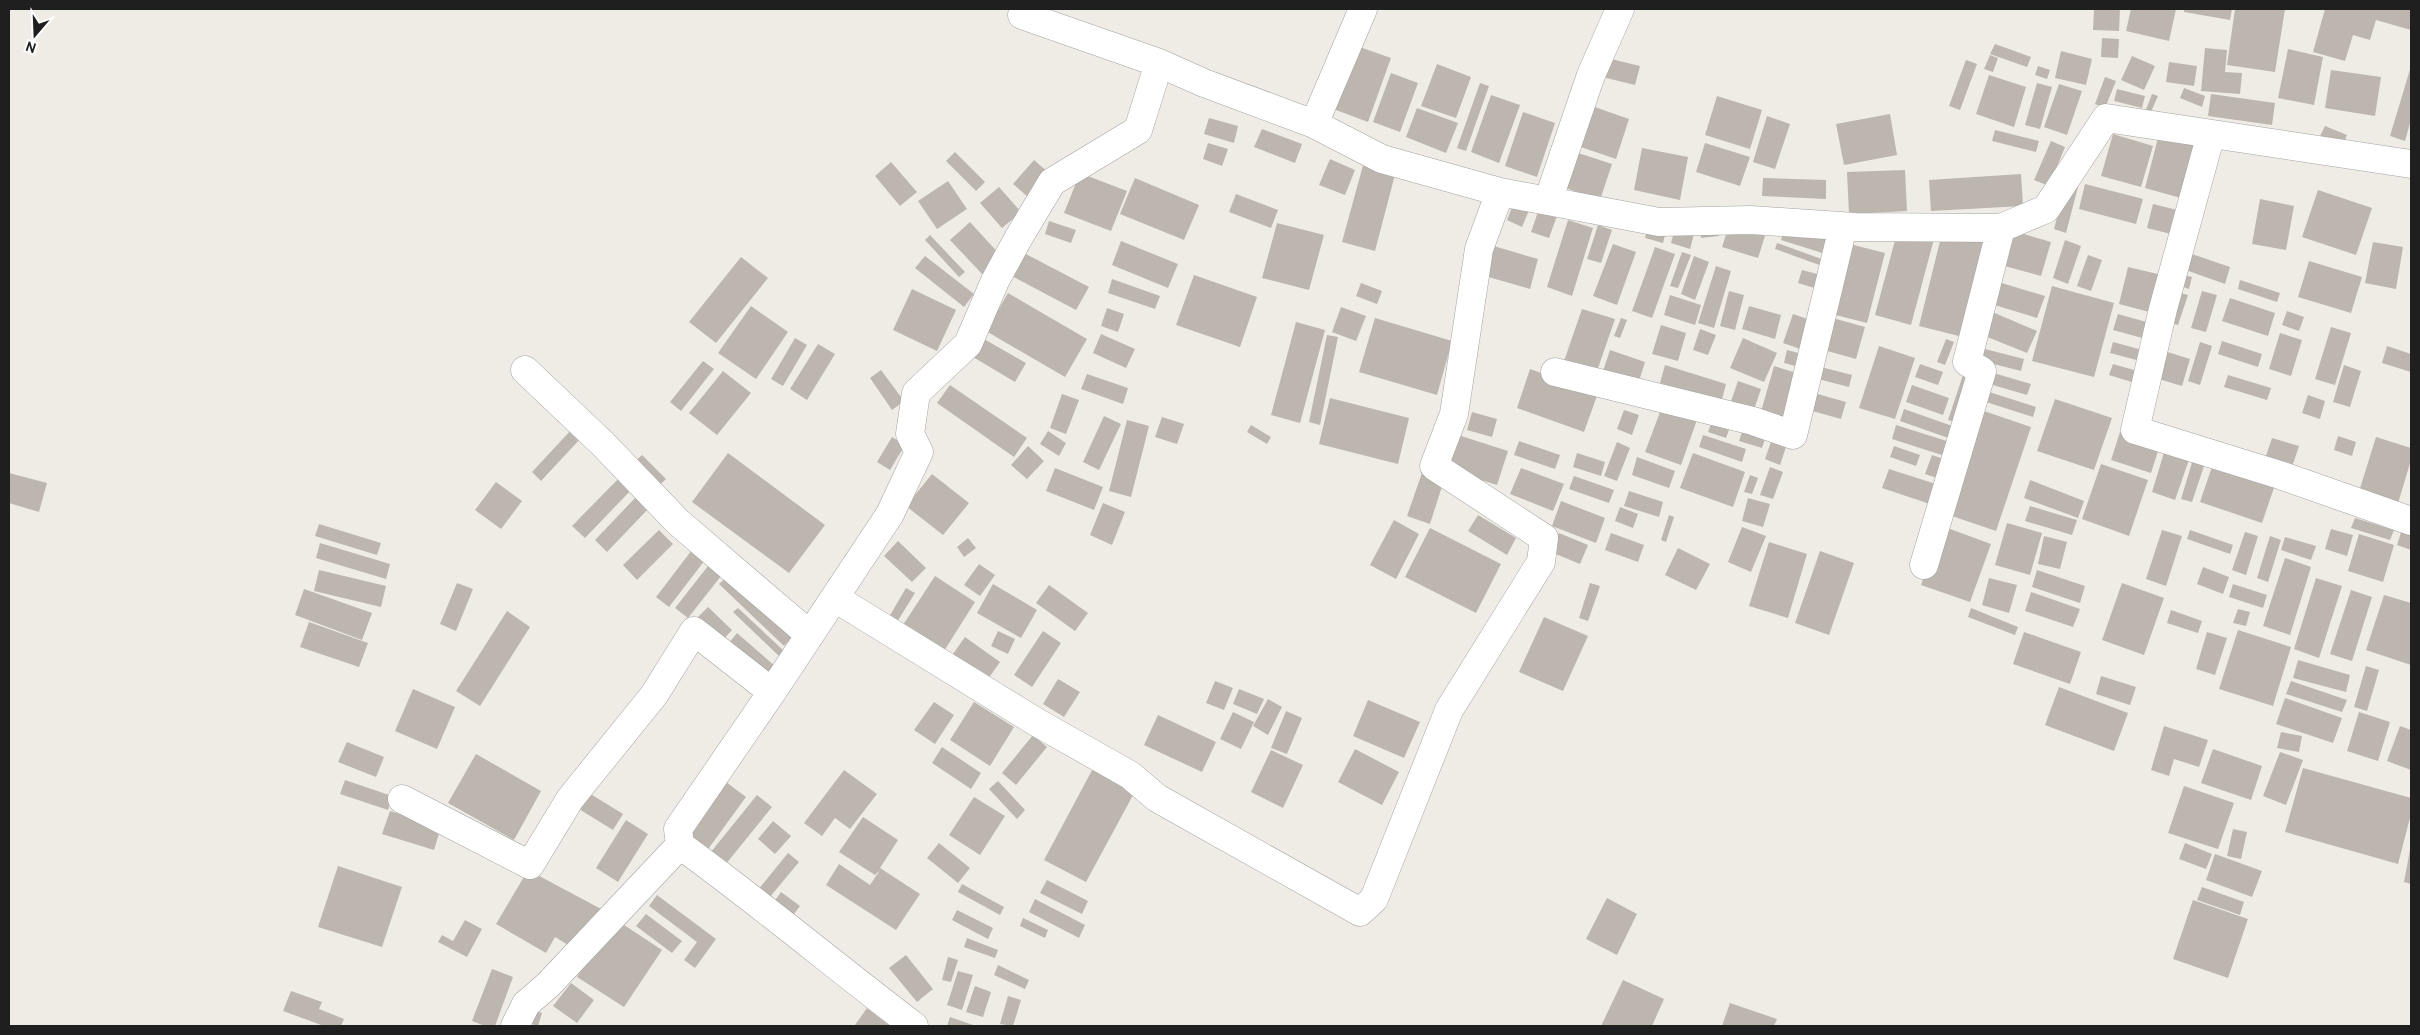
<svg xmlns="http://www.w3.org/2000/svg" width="2420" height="1035" viewBox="0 0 2420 1035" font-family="Overpass,sans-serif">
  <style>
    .building { fill: #bcb6af }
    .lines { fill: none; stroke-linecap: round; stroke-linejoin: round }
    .minor-casing { stroke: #a3a3a3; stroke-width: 29 }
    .minor { stroke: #fff; stroke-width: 28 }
  </style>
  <rect width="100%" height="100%" fill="#efece6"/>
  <path class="building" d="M2094,9H2120L2119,31L2093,30Z
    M2131,9H2176L2169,41L2126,31Z
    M2184,9H2232L2230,20L2184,12Z
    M2235,9H2285L2275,72L2227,65Z
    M2325,9H2411V30L2376,20L2370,40L2353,35L2345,61L2313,52Z
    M2102,38L2119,39L2118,58L2101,57Z
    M1351,44L1391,58L1368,122L1328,107Z
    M1995,44L2031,57L2027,67L1990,54Z
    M2205,48L2227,50L2225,72L2242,73L2240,94L2201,91Z
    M2288,49L2323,57L2314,105L2278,98Z
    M2061,51L2092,59L2086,85L2055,78Z
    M1990,55L1998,58L1993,72L1984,69Z
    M2132,56L2155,66L2144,90L2121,80Z
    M1603,57L1640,66L1635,85L1598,76Z
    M1966,60L1977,64L1960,110L1949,106Z
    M2169,62L2197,66L2194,86L2166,82Z
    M1437,64L1471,77L1456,118L1421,106Z
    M2038,66L2050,70L2047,79L2035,75Z
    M2411,66V120L2405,141L2390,136Z
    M2331,70L2381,77L2375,116L2325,108Z
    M1391,73L1418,83L1400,132L1373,122Z
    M1989,75L2026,87L2014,127L1976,114Z
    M2105,77L2116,81L2105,108L2095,104Z
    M1480,83L1489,86L1466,151L1457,148Z
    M2037,83L2052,87L2040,129L2025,125Z
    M2059,84L2082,91L2067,135L2044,127Z
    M2184,88L2205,96L2202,107L2180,98Z
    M2117,89L2145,96L2142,108L2114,101Z
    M2152,94L2158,96L2150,114L2145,112Z
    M2211,94L2275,103L2272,125L2208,116Z
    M1491,95L1520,105L1499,163L1471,152Z
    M1717,96L1762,110L1750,149L1705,135Z
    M1586,104L1629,119L1616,159L1572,144Z
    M1417,108L1458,123L1446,153L1406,137Z
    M1523,112L1555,123L1537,177L1505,166Z
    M1890,114L1897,155L1844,165L1836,124Z
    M1767,116L1790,124L1775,169L1753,162Z
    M1209,118L1238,126L1234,143L1204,134Z
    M2325,126L2347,135L2341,150L2318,140Z
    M1262,129L1302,144L1295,163L1254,147Z
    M1995,130L2039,141L2036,152L1992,141Z
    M2113,134L2153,146L2141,187L2101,176Z
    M2159,134L2202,145L2188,200L2145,188Z
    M2051,141L2065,147L2049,186L2034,180Z
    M1208,143L1228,149L1222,166L1203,159Z
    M1705,143L1750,157L1740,186L1696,172Z
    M1642,148L1688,157L1680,200L1634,190Z
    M1569,150L1612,164L1600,200L1557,185Z
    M955,152L985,182L976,191L946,161Z
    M1365,158L1397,167L1375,251L1342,242Z
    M1330,159L1355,170L1345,195L1319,185Z
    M1034,160L1049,173L1028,197L1013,184Z
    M891,162L917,192L900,206L875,176Z
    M1905,170L1907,211L1849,214L1847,172Z
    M1080,173L1127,191L1111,231L1064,213Z
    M2021,174L2023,206L1931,211L1929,180Z
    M1135,178L1199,205L1184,240L1120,214Z
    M1763,178L1826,180V199L1762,196Z
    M948,181L967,209L937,229L918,201Z
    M2066,183L2078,187L2066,233L2054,229Z
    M2085,184L2143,199L2136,224L2079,209Z
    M999,187L1021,212L1002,228L980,203Z
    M2318,190L2372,208L2356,255L2302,237Z
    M1236,194L1278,210L1271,228L1229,212Z
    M2260,199L2294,206L2286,250L2252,244Z
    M1514,202L1530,208L1522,227L1507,220Z
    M2153,204L2181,211L2175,235L2147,228Z
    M1540,206L1558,213L1549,238L1531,232Z
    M1568,220L1593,228L1572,296L1547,287Z
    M1049,221L1076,230L1071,243L1045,234Z
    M970,222L1002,257L983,275L950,240Z
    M1277,223L1324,235L1309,290L1262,278Z
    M1717,224L1719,236L1701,238L1699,226Z
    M1786,224L1837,239L1832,256L1781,240Z
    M1598,225L1612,230L1601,263L1587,259Z
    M1729,225L1765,236L1758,258L1722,247Z
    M1648,226L1666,231L1663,243L1645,238Z
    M1675,228L1694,234L1690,249L1671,243Z
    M1898,229L1934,239L1911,325L1875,315Z
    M1943,229L1991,241L1967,338L1919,326Z
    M2007,229L2051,242L2041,276L1997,264Z
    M930,235L965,272L959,277L925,240Z
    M2065,240L2081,246L2068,284L2053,278Z
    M1121,241L1178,264L1168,288L1112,265Z
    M2373,242L2403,247L2396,289L2365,283Z
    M1777,243L1827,261L1825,267L1775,249Z
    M1846,243L1885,253L1867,323L1828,313Z
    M1487,244L1538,259L1530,289L1478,274Z
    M1613,244L1636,252L1617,305L1593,296Z
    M1655,247L1675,254L1652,318L1632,311Z
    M1022,252L1089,287L1076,310L1010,275Z
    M1682,252L1691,255L1678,288L1670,286Z
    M2189,253L2230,267L2225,284L2183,269Z
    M2088,255L2102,260L2091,291L2077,286Z
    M925,256L974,294L964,307L915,268Z
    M1694,256L1709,262L1695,300L1681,294Z
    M741,257L768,278L716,343L689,322Z
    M2309,261L2362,277L2351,313L2298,297Z
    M1716,266L1731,271L1714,328L1698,323Z
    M2128,267L2166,276L2157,314L2119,304Z
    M1802,270L1825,276L1821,290L1798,283Z
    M2180,274L2192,277L2189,289L2177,285Z
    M1194,275L1257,297L1240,347L1176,325Z
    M1112,279L1160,296L1155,309L1108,293Z
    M2240,280L2280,293L2277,302L2238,289Z
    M1995,281L2045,296L2037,318L1988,303Z
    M1361,283L1382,291L1377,304L1356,296Z
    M2052,286L2114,303L2094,377L2032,361Z
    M912,289L956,310L937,351L893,330Z
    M1729,291L1744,295L1735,330L1720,326Z
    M2202,291L2217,295L2206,332L2191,328Z
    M2177,292L2188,295L2178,325L2167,322Z
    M1008,293L1087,339L1065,377L986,331Z
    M1670,295L1701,305L1695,325L1664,315Z
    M2230,298L2275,313L2268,336L2222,321Z
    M751,306L788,332L756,379L718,353Z
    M1749,306L1781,315L1775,339L1742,329Z
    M1341,307L1366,316L1356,341L1332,332Z
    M1107,308L1124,314L1118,332L1101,326Z
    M1582,309L1615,319L1596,374L1563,364Z
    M1990,311L2037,331L2027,353L1980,334Z
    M2287,311L2304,317L2299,331L2282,325Z
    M1793,314L1816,322L1806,351L1783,343Z
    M2118,314L2150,323L2146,339L2113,330Z
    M1829,317L1865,327L1856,359L1820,349Z
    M1375,318L1452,341L1437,395L1359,372Z
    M1621,318L1627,320L1620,338L1614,336Z
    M1296,322L1325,330L1300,423L1271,415Z
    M1661,325L1686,333L1678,361L1652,354Z
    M2331,327L2351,333L2335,385L2315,379Z
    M1700,329L1716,335L1708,355L1693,350Z
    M2280,333L2302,340L2291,376L2269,369Z
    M1101,334L1135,349L1126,368L1093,353Z
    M1327,335L1338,337L1320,425L1309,422Z
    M795,338L807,345L783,386L771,379Z
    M1743,338L1777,353L1764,382L1730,368Z
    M984,339L1026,363L1015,382L973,357Z
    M1946,339L1954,342L1945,365L1937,362Z
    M2222,341L2262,354L2258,367L2218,354Z
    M2113,342L2146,351L2144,362L2110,353Z
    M2200,342L2212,346L2200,385L2188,381Z
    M818,344L835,354L807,400L790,389Z
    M1879,346L1915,358L1895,419L1859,408Z
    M2387,346L2411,354V372L2382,363Z
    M1981,348L2024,359L2021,371L1978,360Z
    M2158,349L2190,359L2182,386L2149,376Z
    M1610,350L1645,362L1637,387L1602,374Z
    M1787,350L1806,355L1803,368L1784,363Z
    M703,361L714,369L681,411L670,402Z
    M1920,364L1943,372L1938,385L1915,377Z
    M2113,364L2141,372L2138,384L2109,375Z
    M1665,365L1726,384L1721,403L1660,383Z
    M2344,365L2361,371L2350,407L2333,402Z
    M1774,366L1803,375L1789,424L1760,415Z
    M1817,366L1852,375L1849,387L1814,378Z
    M1530,369L1598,393L1584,432L1517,408Z
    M881,370L904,401L892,410L870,378Z
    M723,371L751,393L717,435L689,413Z
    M1964,372L1974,375L1958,423L1948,420Z
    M1990,372L2031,384L2027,395L1986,383Z
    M1087,374L1128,388L1123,404L1081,389Z
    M2228,375L2271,388L2267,400L2224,387Z
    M1738,381L1761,389L1752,415L1729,407Z
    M950,385L1027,438L1014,457L937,403Z
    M1912,385L1949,398L1943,415L1906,402Z
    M1989,392L2036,407L2033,417L1986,402Z
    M1814,393L1846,402L1841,419L1809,410Z
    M1062,394L1079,400L1066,434L1050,428Z
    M2308,395L2325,401L2320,419L2302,413Z
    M1330,398L1409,418L1398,464L1319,444Z
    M2055,399L2112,418L2094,470L2037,451Z
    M1663,404L1698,417L1681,465L1645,452Z
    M1904,409L1958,428L1954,440L1900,421Z
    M1624,410L1639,415L1632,435L1617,429Z
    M1981,410L2031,427L1996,531L1946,514Z
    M1472,412L1497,419L1492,437L1467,430Z
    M1104,416L1121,424L1099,470L1083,462Z
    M1162,417L1184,424L1177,444L1155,437Z
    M1127,420L1149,426L1131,497L1109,491Z
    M1711,424L1729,430L1726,438L1708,432Z
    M1251,425L1271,437L1267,444L1247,432Z
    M1896,425L1953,443L1948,457L1892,439Z
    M572,429L581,438L541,481L532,472Z
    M1048,431L1066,443L1059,456L1040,444Z
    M1742,432L1765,439L1762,448L1739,441Z
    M2120,432L2160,445L2151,473L2111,460Z
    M1458,435L1508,451L1497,485L1447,469Z
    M1703,435L1746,449L1742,462L1699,447Z
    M2338,436L2356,442L2352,456L2334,450Z
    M892,437L905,445L890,470L877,462Z
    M2376,437L2411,448V460L2396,510L2357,498Z
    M2272,438L2299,446L2290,473L2263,465Z
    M1772,439L1787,444L1780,465L1765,459Z
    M1519,441L1560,455L1555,469L1514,455Z
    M1617,442L1630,448L1617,481L1604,476Z
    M1028,446L1044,461L1027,479L1011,465Z
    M1894,446L1920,455L1916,466L1890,457Z
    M2166,446L2191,454L2175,500L2152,492Z
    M728,453L825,525L789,573L692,502Z
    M1577,453L1605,462L1601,476L1573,467Z
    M1693,453L1745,472L1733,507L1680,488Z
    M642,455L666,479L654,490L630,466Z
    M1932,455L1952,462L1946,481L1925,474Z
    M2194,456L2206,460L2192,502L2181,499Z
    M1637,457L1675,471L1669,488L1632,475Z
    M2215,458L2277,479L2262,523L2200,502Z
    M2101,464L2148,480L2129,536L2082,519Z
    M1770,467L1783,472L1773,499L1760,495Z
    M1055,468L1103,487L1094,510L1046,491Z
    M1521,468L1564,484L1553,511L1510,494Z
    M1889,469L1942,486L1936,506L1882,488Z
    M1423,470L1445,477L1430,524L1407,516Z
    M9,473L47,483L39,512L9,503Z
    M932,474L969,503L943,535L906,506Z
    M1750,475L1758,478L1752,494L1744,492Z
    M621,476L633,488L585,538L572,526Z
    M1574,476L1614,490L1609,503L1569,489Z
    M2030,480L2084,501L2078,518L2024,498Z
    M496,482L522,501L501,529L475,510Z
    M1629,491L1663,502L1659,517L1624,506Z
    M637,496L650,507L607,552L595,540Z
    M1748,498L1770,504L1763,527L1742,521Z
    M1561,501L1605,518L1596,543L1552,526Z
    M1103,503L1125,512L1112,545L1090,535Z
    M2030,506L2077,520L2072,535L2025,521Z
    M1620,507L1638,514L1633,528L1615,521Z
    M1478,515L1516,538L1507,555L1468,531Z
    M1669,515L1674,517L1666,542L1661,540Z
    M2355,518L2394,530L2390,540L2351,528Z
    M1394,520L1419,534L1396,579L1370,565Z
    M2007,523L2042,533L2030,575L1995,565Z
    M319,524L381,543L377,555L315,536Z
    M1942,526L1991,544L1970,602L1921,585Z
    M1742,527L1766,536L1751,572L1728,562Z
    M1430,528L1501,564L1476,613L1405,577Z
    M2331,529L2353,535L2347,556L2325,549Z
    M2402,529L2411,532V550L2397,545Z
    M659,530L673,544L637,580L623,565Z
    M2162,530L2182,536L2166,586L2146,579Z
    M2190,530L2233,545L2230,554L2187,539Z
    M2245,532L2258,536L2246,575L2232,570Z
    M1559,533L1588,545L1580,564L1551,552Z
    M1611,533L1644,545L1638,562L1605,550Z
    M2359,534L2394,545L2383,582L2348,571Z
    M2044,536L2067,542L2060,569L2038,564Z
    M2270,536L2281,540L2268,582L2257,578Z
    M2285,537L2316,546L2311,560L2281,550Z
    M968,538L976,548L964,557L957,547Z
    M898,541L926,568L912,582L884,556Z
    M1769,542L1807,554L1788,618L1749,606Z
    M320,543L390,564L386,579L316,558Z
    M1678,548L1710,564L1696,590L1665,575Z
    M692,550L705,560L669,607L656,597Z
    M1820,551L1854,563L1829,635L1795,623Z
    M2285,558L2311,567L2290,635L2263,626Z
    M712,561L725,571L688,618L675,608Z
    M979,564L995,575L980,596L964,585Z
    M2203,567L2229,577L2223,594L2197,584Z
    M319,570L386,586L381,607L314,591Z
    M2037,570L2085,586L2080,603L2032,587Z
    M730,574L794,635L784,646L719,584Z
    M935,576L975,602L944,651L903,625Z
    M1989,578L2017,585L2009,613L1982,605Z
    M2316,578L2342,586L2319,658L2294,649Z
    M457,583L473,589L456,631L440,624Z
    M1590,583L1600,586L1588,621L1579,618Z
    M2122,583L2164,598L2144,655L2102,640Z
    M993,584L1037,610L1021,638L977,613Z
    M2233,584L2267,595L2263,608L2229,597Z
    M1049,585L1088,613L1075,631L1036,603Z
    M906,588L915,593L897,622L889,617Z
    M304,589L372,613L362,640L295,615Z
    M2351,590L2372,597L2352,661L2330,654Z
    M2031,592L2080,609L2073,627L2025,611Z
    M2384,595L2411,603V665L2366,650Z
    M708,607L732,630L721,642L696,619Z
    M738,608L784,651L779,656L733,612Z
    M1971,608L2018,627L2015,635L1968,617Z
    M2238,609L2250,612L2246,626L2233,623Z
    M2171,610L2202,621L2198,633L2167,623Z
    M507,611L530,627L480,706L456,691Z
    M1544,617L1588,636L1563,691L1519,672Z
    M309,622L368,643L359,667L300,647Z
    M2238,630L2291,647L2273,706L2219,689Z
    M998,631L1015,639L1008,654L991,646Z
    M1043,631L1061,643L1032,687L1014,675Z
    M2024,632L2081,652L2070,684L2013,664Z
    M2207,632L2227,638L2215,675L2196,669Z
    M737,633L776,667L766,678L728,644Z
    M965,637L1000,662L988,679L953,654Z
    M2298,660L2350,675L2346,692L2293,678Z
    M2366,666L2379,670L2367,711L2354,707Z
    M2101,676L2136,687L2130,705L2096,694Z
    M1058,679L1080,692L1064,717L1043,704Z
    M1215,681L1233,688L1224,710L1206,703Z
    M2291,681L2347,700L2342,712L2286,694Z
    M2059,687L2128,713L2114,751L2045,725Z
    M413,689L455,707L437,749L395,731Z
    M1239,689L1264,699L1257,714L1233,704Z
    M2285,698L2342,718L2333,743L2276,724Z
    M1268,699L1282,707L1268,735L1253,726Z
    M1368,700L1420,722L1404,758L1353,736Z
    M934,702L954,715L935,744L914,730Z
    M974,702L1014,727L990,766L950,740Z
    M1286,711L1302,718L1287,754L1271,748Z
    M1233,712L1254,722L1241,749L1220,739Z
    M2359,712L2390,722L2378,761L2347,751Z
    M1158,715L1216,742L1202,772L1144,745Z
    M2164,726L2208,740L2199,767L2174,759L2169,776L2151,770Z
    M2400,726L2411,730V770L2387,761Z
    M2281,732L2302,736L2299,752L2277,748Z
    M1033,735L1047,747L1016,785L1002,773Z
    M347,742L384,757L376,777L338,762Z
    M942,747L981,773L971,789L932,763Z
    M1355,749L1399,772L1382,805L1338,782Z
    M2213,749L2262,766L2251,800L2201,783Z
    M1271,750L1303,765L1283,808L1251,792Z
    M2280,752L2303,760L2286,805L2263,796Z
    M476,754L541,791L514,840L448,803Z
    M1097,761L1139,784L1086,882L1044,860Z
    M2303,768L2411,798V814L2398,864L2285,832Z
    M844,770L877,794L850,829L835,818L822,836L804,823Z
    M345,780L392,796L388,810L340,794Z
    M998,781L1025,810L1017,819L989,789Z
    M726,782L746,797L706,852L686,838Z
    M2184,786L2234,803L2218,849L2168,833Z
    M584,790L623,814L613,830L574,806Z
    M757,795L772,807L721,870L706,858Z
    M974,797L1005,816L980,855L949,835Z
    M390,811L441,827L434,850L382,834Z
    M863,817L898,840L880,868L920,894L896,930L826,885L839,864L870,885L880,870L875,875L839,852Z
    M626,820L648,834L618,882L596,868Z
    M773,821L791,836L775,854L758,839Z
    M2233,829L2247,832L2241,859L2227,856Z
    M939,843L970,868L958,883L927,858Z
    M2185,843L2212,854L2206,869L2179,859Z
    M2410,850H2411V884L2404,882Z
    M788,853L799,862L764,904L753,896Z
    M2215,854L2262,871L2252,897L2206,880Z
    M338,866L402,887L382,947L318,927Z
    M528,870L603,910L578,951L555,937L546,953L496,924Z
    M1047,880L1088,901L1082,914L1040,893Z
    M962,884L1004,907L1000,915L958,892Z
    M2202,887L2244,902L2240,915L2197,900Z
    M781,892L800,906L788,922L769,909Z
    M657,895L716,939L695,968L684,960L697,942L649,906Z
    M1607,898L1637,914L1617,955L1586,939Z
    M1035,899L1085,925L1079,938L1029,912Z
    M2193,900L2248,919L2228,978L2173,959Z
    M957,910L993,928L988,939L952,920Z
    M646,914L682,941L672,953L636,926Z
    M1023,918L1048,930L1045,938L1020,926Z
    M615,919L662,950L624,1007L577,977Z
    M465,920L482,929L467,957L438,942L442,935L453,941Z
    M967,938L998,950L995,958L964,947Z
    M906,955L933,989L917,1002L889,968Z
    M948,957L958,960L951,982L942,980Z
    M998,965L1029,980L1025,989L994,975Z
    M492,969L513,977L495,1026H485L472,1021Z
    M958,971L973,975L962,1010L947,1005Z
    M1623,980L1664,999L1652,1026H1601Z
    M571,983L594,1000L577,1023L553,1006Z
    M975,986L991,992L983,1017L966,1012Z
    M291,991L322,1002L319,1009L344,1019L341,1026H324L283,1011Z
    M1008,996L1021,1000L1013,1026L1000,1024Z
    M1730,1003L1777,1019L1774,1026H1722Z
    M867,1008L890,1026H857L855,1025Z
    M529,1009L542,1013L538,1026L524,1022Z
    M950,1017L976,1026H947Z"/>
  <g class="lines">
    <g class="minor-casing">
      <path id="minor" d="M1025,9L1022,15L1159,63L1204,83L1314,124L1382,159L1500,192L1659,222L1751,220L1855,227L2001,228L2046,209L2106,118L2411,164
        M1314,124L1363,9
        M2211,134L2163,309L2135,430L2280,475L2411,521
        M1548,201L1591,75L1620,9
        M525,370L603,444L678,522L810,635
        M1555,372L1753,421L1793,435L1843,227
        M1924,565L1982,371L1967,362L2001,228
        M835,598L1038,723L1130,775L1157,798L1360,912L1374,899L1449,710L1541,562L1544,538L1434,466L1454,414L1479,249L1500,192
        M402,799L530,865L570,799L654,695L694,631L772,692
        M680,845C760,903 835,966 914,1026
        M515,1026L526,1004L548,985L680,845L678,829L772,692L890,514L919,452L910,434L916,393L968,344L995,281L1019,237L1052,182L1138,130L1159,63"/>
    </g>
    <use href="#minor" class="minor"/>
  </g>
  <rect width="2420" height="1035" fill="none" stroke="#1f1f1f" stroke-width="20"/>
  <g transform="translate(35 35) rotate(199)" stroke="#ffffff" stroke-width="4" paint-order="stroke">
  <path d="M0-4L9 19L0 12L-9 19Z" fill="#1f1f1f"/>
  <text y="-8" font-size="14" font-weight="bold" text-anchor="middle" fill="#1f1f1f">N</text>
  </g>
</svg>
